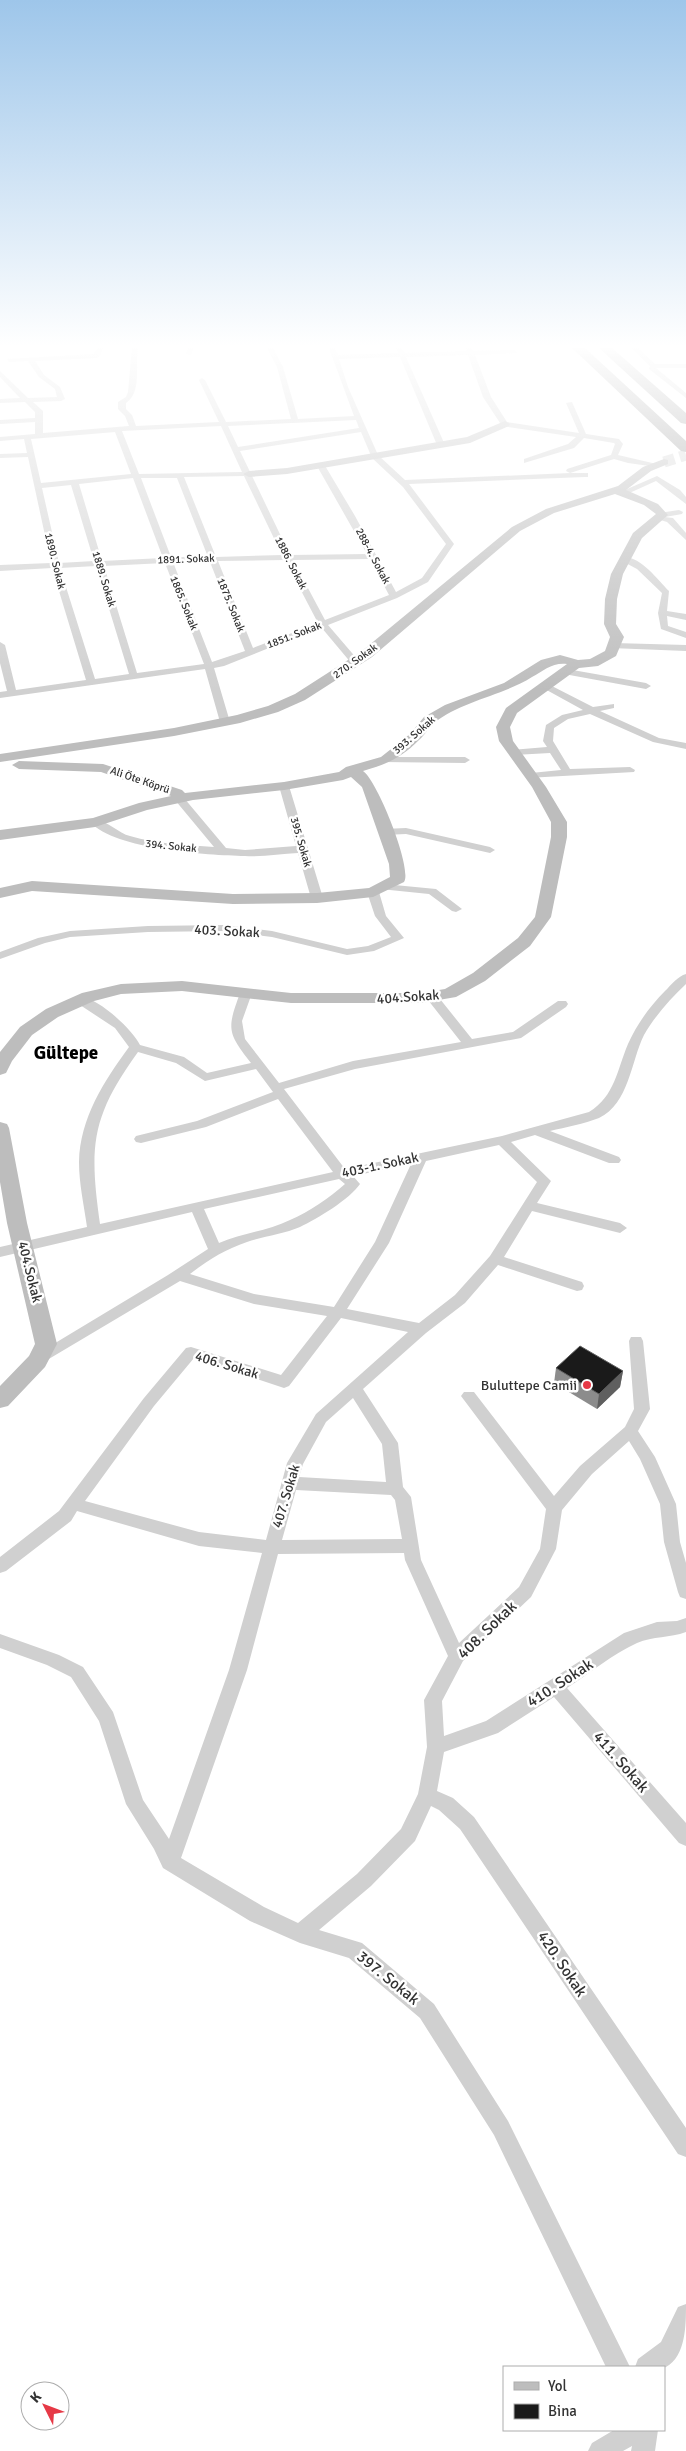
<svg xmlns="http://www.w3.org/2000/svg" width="686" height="2451" viewBox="0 0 686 2451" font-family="Signika,sans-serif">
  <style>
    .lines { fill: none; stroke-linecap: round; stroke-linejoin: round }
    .secondary-tunnel { stroke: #d6d6d6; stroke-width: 11; stroke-dasharray: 11 5.5; stroke-linecap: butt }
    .street { fill: #d0d0d0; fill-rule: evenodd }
    .secondary { fill: #bdbdbd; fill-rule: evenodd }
    .highway { fill: #9a9a9a; fill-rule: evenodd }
    .wall { fill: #8c8c8c }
    .shaded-wall { fill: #5f5f5f }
    .building { fill: #1a1a1a; stroke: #5f5f5f }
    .poi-dot { fill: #e63946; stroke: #fff; stroke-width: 2 }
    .labels { text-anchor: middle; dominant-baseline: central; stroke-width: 5; stroke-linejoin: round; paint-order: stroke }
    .far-street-label { font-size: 11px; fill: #333; stroke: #fff }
    .street-label { font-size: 14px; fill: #333; stroke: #fff }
    .poi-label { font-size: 14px; fill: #333; stroke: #fff; text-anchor: end }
    .near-street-label { font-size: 16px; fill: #333; stroke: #fff }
    .district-label { font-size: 19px; font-weight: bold; fill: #000; stroke: #fff }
  </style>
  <rect width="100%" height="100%" fill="#fff"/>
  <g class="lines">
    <path class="secondary-tunnel" d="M664,462L686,455"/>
    <path class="street" d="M97,348H103L100,356L97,358L35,361L44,375L60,387L65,399L61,401L33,402L43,411V433L129,426L125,416L118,409V402L126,397L128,392L132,348H138C135,365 142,393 126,403V409L132,415L136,426L219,422L199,380L202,378L205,380L226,422L291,419L277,367L267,348H273L283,367L298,419L354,416L329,348H335L338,355L398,353L396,348H402L405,353L467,351L466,348H472L473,351L515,350L517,353L475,355L491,397L507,422L579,433L566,403L572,402L586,434L619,439L623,444L618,455L661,465L657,467L628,463L614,459L570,473H588V477H585L409,484L454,544L428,582L397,598L328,625L358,660V664H352L321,627L224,666L214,668L230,722L228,724L220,722L205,669L0,698V692L7,691L0,663V642L5,645L16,690L86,680L52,568L0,571V565L51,563L28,457L0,458V454L27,453L24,439L0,441V437L35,434V422L0,424V420L35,418V412L25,402L0,403V399L20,398L0,377V371L28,398L57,397L55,389L39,377L28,361L9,362L7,359L94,354ZM468,355L483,397L502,426L576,437L568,444L524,459V463L574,448L584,438L614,443L615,444L611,455L567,469L566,471L570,473L405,480L378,455L348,387L339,359L400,357L437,445L441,447L445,445L406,357ZM356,420L359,428L238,447L228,426ZM221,426L242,472L139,474L122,431ZM115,432L131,474L41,483L31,439ZM361,432L372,458L403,487L446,544L422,578L396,592L355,516L324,464L317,466L367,554L290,555L240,451ZM244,476L282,555L216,557L184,477ZM133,478L163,558L102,561L79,484ZM141,478H177L208,557H171ZM71,485L94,561L59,563L42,488ZM370,559L389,595L325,620L293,560ZM285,560L318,623L253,648L218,561ZM173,562H210L245,651L212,662ZM165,563L204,664L137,673L104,566ZM96,566L129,674L95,679L60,568Z
      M188,348H194L191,355L186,354Z
      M631,348H638L655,364H686V368H656L686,393V398L649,369L650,366Z
      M657,476L680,490L686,497V504L656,481L625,495L618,493Z
      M679,510L683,512L682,514L665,517L673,518L686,533V540L667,522L654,518L659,513Z
      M622,557C640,555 658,580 669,591L667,611L686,614V620L667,616L668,626L686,632V638L661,629L658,613L662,593L637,569L622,561Z
      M614,643L686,645V651L611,648V644Z
      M567,669L646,683L651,686L646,689L564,674V670Z
      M546,683L593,707L614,704V708L600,711L659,738L686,743V749L653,742L590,714L568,719L554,728L553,741L570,769L630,767L635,770L634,772L527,778L526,776L531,773L561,770L550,753L514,755L509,752L511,750L547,747L543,741L546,725L562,715L583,710L543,688L541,686Z
      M386,757H465L470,760L465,763L382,762L381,760Z
      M284,783L289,786L323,898L321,900L317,901L311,898L298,853C281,854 262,857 245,856C207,855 116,850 90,822L91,820C104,817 118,833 130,836C157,844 186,845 214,847L175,800L180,797L184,798L226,848L245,850L296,846L279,786Z
      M406,828L490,847L495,850L490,853L406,834L384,835L379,832L384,829Z
      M384,884L436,889L462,909L456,912L452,911L429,894L380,889L379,887Z
      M373,889L379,892L386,916L404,938L374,951L347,955L272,937L225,931L148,932L70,937L45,943L0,959V952L38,938L70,931L148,926L225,925L272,931L347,949L368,946L391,937L375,916L367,892Z
      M686,974V984C670,999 655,1016 644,1035C631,1061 629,1104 599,1118C584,1124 566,1127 550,1131L619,1157L621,1160L619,1163H609L535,1135L511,1142L551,1181L537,1203L620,1223L627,1228L620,1233L532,1211L504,1257L582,1282L584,1286L582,1290L577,1291L498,1265L465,1303L426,1333L363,1389L398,1443L403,1487L411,1497L421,1560L459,1643L519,1587L540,1549L546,1509L464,1400L461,1396L464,1392H474L554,1496L580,1466L625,1427L634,1409L629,1341L631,1337H641L643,1341L650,1409L638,1431L655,1457L676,1504L680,1542L686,1563V1599L680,1597L678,1592L664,1542L660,1504L640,1459L629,1441L592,1474L562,1510L556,1549L531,1597L463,1661L442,1701L444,1736L486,1721L624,1633L657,1622L677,1621L686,1618V1632C670,1638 653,1636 637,1643C613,1654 590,1673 567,1688L686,1823V1846L679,1843L554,1697L498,1733L444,1752L437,1791L453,1798L474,1817L686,2128V2157L678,2154L460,1829L439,1810L431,1806L415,1841L371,1886L319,1930L362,1943L434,2004L508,2121L630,2367H606L494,2135L420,2018L349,1958L300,1943L250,1921L163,1868L154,1849L126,1804L99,1721L71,1677L47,1665L0,1648V1634L59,1655L83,1667L113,1712L143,1800L169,1839L229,1670L262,1553L199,1546L77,1511L71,1521L6,1571L0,1573V1557L59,1511L144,1398L186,1348L191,1347L281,1375L327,1316L254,1304L180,1281L37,1366L32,1365L30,1361L32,1357L168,1275L208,1249L192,1212L0,1257V1247L87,1227C84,1205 79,1184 79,1162C80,1118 104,1081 129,1047L115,1028L77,1003L75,1000L77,997C94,993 133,1030 140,1045L184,1057L207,1073L251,1063C227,1032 227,1029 240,993L242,990H250L252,993L242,1021L245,1039L279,1083L353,1061L461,1042L428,1000L426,997L428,994H436L472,1039L513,1032L558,1001H566L568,1004L566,1007L521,1038L355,1069L284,1089L345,1169L502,1136L589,1112C615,1096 617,1070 628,1044C637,1024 650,1006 665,991C671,985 678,976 686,974ZM138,1052L176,1063L205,1081L256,1069L273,1092L197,1121L136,1136L134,1139L136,1142L141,1143L206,1127L278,1099L333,1172L100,1224C89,1146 91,1117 138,1052ZM499,1145L537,1182L490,1256L455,1295L419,1323L347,1309L389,1243L426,1161ZM411,1164L375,1242L334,1307L254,1294L190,1274C208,1260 226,1249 247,1242C264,1236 284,1234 300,1227C317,1219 350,1199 360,1184L353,1176ZM339,1179L345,1184C329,1198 309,1212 290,1220C268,1231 242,1233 219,1243L204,1209ZM341,1318L408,1332L316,1414L287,1463L266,1540L199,1532L85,1501L154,1406L194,1358L284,1388L289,1386ZM353,1398L382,1444L386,1482L299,1477L303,1464L326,1422ZM296,1490L391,1495L395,1500L402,1539L282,1540ZM404,1553L405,1560L448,1656L424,1700L427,1747L418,1794L401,1829L357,1874L298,1923L264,1907L181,1858L247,1670L278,1554Z
      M686,2304C686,2325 686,2356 666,2367C658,2370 643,2367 635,2367L638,2359L661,2342L678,2307Z
      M614,2430H658L655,2451H631L632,2446L623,2451H588L592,2443Z"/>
    <path class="secondary" d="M505,421L510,424L509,426L470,443L287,474L249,477L243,474L249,471L287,468L467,437Z
      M664,459L668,460V464L651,471L626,490L658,504L668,515L642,538L623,574L617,599L616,624L624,637L616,656L598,666L579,668L517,713L510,727L513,741L546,787L567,822V837L551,917L530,946L485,981L456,997L421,1003H291L182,991L121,994L94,1001L58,1017L32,1035L12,1061L6,1073L0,1075V1052L20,1027L46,1009L82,993L121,984L182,981L291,993H421L445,989L473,973L518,938L535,917L551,837V822L532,787L499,741L496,727L506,708L567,664C553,662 543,671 532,677C502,696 461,701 434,723C429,727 425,735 419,740C401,758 387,764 363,771C377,780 413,869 404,882L373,897L317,903L233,904L32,891L0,898V888L32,881L233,894L317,893L369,888L390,877L389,864L362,787L351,777L343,780L284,790L193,800L147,810L95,827L0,840V830L93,818L139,803L171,796L101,772L19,769L12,765L19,761L103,764L182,790L185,793L284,782L339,772L346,767L381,757L410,734L424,717L445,705L504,683L541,660L560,655L578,660L590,659L605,651L610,637L604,624L605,599L611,574L633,533L656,514L644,505L615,494L554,513L520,531L372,657L305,700L278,712L240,723L174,736L0,762V754L174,728L237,715L268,706L295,694L362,651L512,527L546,509L618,486L643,467Z
      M0,1122L7,1124L9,1128L27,1223L57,1344L45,1367L8,1406L0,1408V1386L29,1356L35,1344L7,1223L0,1182Z"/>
    <path class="highway" d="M572,348H585L686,441V452L681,451Z
      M599,348H612L686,413V424L681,423Z"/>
  </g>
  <path class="wall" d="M556,1368L623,1371L620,1387L597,1409L554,1383Z"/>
  <path class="shaded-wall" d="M623,1371L620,1387L597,1409L599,1394Z"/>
  <path class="building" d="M580,1346L623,1371L599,1394L556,1368Z"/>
  <linearGradient id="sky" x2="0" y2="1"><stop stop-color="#9ec6ea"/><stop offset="0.5" stop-color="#fff"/><stop offset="1" stop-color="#fff" stop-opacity="0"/></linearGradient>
  <rect width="686" height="691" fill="url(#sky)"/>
  <circle class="poi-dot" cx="587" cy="1385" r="5"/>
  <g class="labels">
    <g class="far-street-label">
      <text transform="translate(373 556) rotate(62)">288-4. Sokak</text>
      <text transform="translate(186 559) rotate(-2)">1891. Sokak</text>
      <text transform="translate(55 561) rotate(76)">1890. Sokak</text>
      <text transform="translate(291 563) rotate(63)">1886. Sokak</text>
      <text transform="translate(104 579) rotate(73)">1889. Sokak</text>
      <text transform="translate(184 603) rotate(68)">1865. Sokak</text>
      <text transform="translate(231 605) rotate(68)">1875. Sokak</text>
      <text transform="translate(294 635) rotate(-21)">1851. Sokak</text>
      <text transform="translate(355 661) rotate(-36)">270. Sokak</text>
      <text transform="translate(414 735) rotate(-41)">393. Sokak</text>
      <text transform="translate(140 780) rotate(19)">Ali Öte Köprü</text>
      <text transform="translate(301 842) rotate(74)">395. Sokak</text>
      <text transform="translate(171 846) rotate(6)">394. Sokak</text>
    </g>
    <g class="street-label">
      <text transform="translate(227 931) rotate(3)">403. Sokak</text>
      <text transform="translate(408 997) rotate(-4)">404.Sokak</text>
      <text transform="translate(380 1165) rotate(-12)">403-1. Sokak</text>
      <text transform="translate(30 1272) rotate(76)">404.Sokak</text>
      <text transform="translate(227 1365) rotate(17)">406. Sokak</text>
      <text transform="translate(286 1496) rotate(-73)">407. Sokak</text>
    </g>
    <g class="poi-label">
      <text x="577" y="1385">Buluttepe Camii</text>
    </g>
    <g class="near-street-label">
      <text transform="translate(487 1630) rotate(-44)">408. Sokak</text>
      <text transform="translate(560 1683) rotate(-33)">410. Sokak</text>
      <text transform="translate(621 1762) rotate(49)">411. Sokak</text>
      <text transform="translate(562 1964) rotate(56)">420. Sokak</text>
      <text transform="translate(388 1978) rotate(39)">397. Sokak</text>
    </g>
    <g class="district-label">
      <text x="66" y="1053">Gültepe</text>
    </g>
  </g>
  <rect x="503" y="2366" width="162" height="65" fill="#ffffff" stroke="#adadad"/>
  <rect x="514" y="2382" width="25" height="8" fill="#bdbdbd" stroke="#adadad"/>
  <text x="548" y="2391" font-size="15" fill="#333333">Yol</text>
  <rect x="514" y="2404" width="25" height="15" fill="#1a1a1a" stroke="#adadad"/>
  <text x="548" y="2416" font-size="15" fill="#333333">Bina</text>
  <g transform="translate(45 2406) rotate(312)"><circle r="24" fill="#ffffff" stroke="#adadad"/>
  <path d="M0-4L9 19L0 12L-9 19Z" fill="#e63946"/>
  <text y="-8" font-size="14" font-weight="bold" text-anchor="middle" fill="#333333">K</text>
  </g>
</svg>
